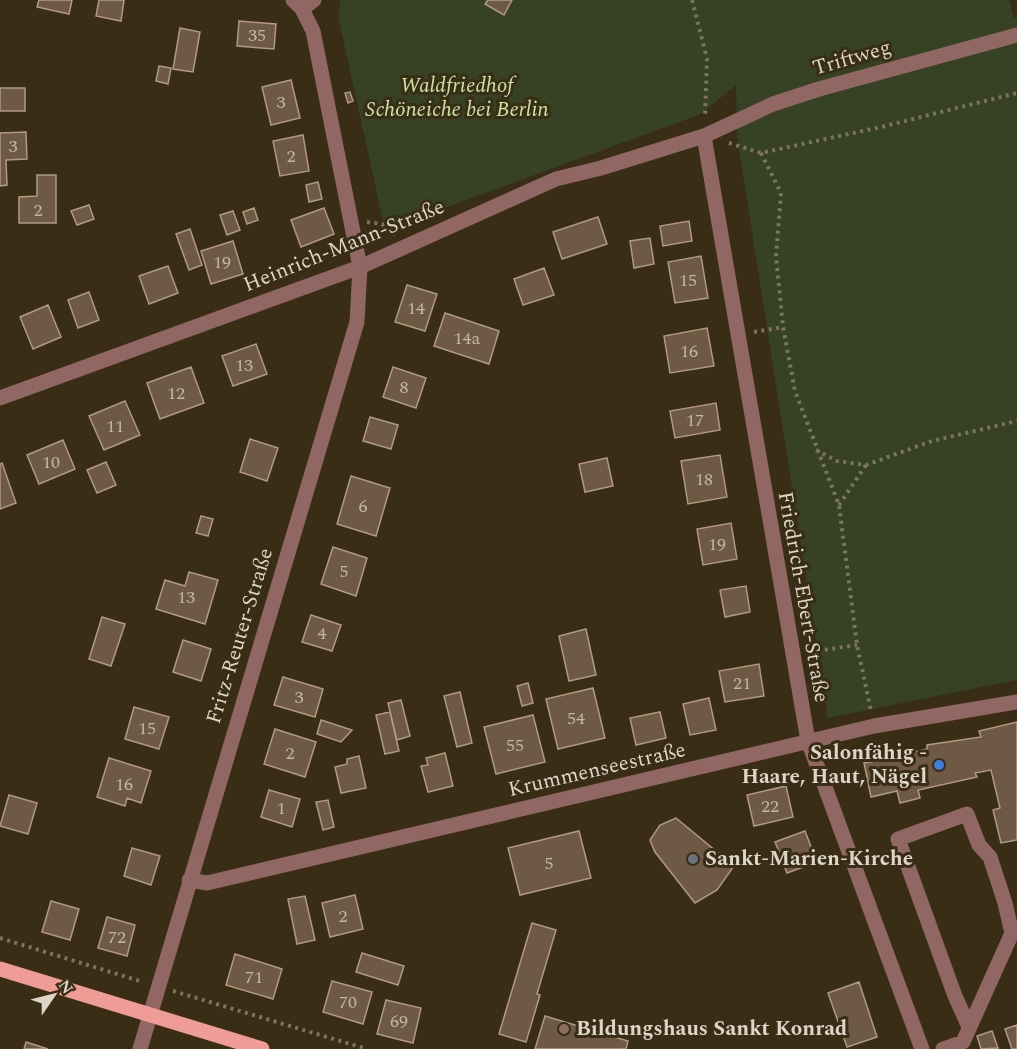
<svg xmlns="http://www.w3.org/2000/svg" width="1017" height="1049" viewBox="0 0 1017 1049" font-family="Spectral,serif">
  <style>
    .green { fill: #364223 }
    .building { fill: #6e5944; stroke: #b09a83; stroke-width: 1.5 }
    .lines { fill: none; stroke-linecap: round; stroke-linejoin: round }
    .path { stroke: #7d7360; stroke-width: 4; stroke-dasharray: 3 4.5; stroke-linecap: butt }
    .minor { stroke: #906763; stroke-width: 15 }
    .major { stroke: #f09c96; stroke-width: 15 }
    .shop-dot { fill: #3f7fe0; stroke: #392d15; stroke-width: 2 }
    .worship-dot { fill: #6b7280; stroke: #392d15; stroke-width: 2 }
    .education-dot { fill: #8d6e63; stroke: #392d15; stroke-width: 2 }
    .labels { text-anchor: middle; dominant-baseline: central; stroke-width: 6; stroke-linejoin: round; paint-order: stroke }
    .number-label { font-size: 18px; fill: #c1b7a7 }
    .street-label { font-size: 21px; fill: #ddd6c8; stroke: #392d15 }
    .park-label { font-size: 21px; font-style: italic; fill: #cae4a5; stroke: #392d15 }
    .poi-label { font-size: 21px; font-weight: bold; fill: #ddd6c8; stroke: #392d15; text-anchor: start }
  </style>
  <rect width="100%" height="100%" fill="#392d15"/>
  <path class="green" d="M341,0H1009L1014,18L1017,17V680L828,718L737,136L736,85L701,114L385,230L338,16Z"/>
  <path class="building" d="M39,0H72L69,14L37,7Z
    M99,0H124L121,21L96,16Z
    M488,0H512L504,15L485,4Z
    M239,21L276,24L274,49L237,46Z
    M180,28L200,32L193,72L173,69Z
    M159,66L171,68L168,84L156,81Z
    M291,80L300,118L271,125L262,87Z
    M0,88H25V111H0Z
    M350,92L353,101L348,103L345,93Z
    M26,132L27,159L6,160L7,185L0,186V133Z
    M303,135L309,171L280,176L273,141Z
    M37,175H56V223H19V197L37,196Z
    M318,182L322,199L309,202L306,185Z
    M89,205L94,219L77,225L71,211Z
    M254,208L258,220L247,224L243,212Z
    M324,208L334,234L301,247L291,220Z
    M233,211L240,230L227,235L220,215Z
    M598,217L607,244L562,259L553,232Z
    M689,221L692,241L663,246L660,226Z
    M190,229L202,265L189,270L176,234Z
    M650,238L654,264L634,268L630,241Z
    M233,241L243,274L211,284L201,251Z
    M701,256L708,298L675,303L668,262Z
    M168,266L178,293L149,304L139,276Z
    M544,268L554,295L523,305L514,279Z
    M407,285L437,294L425,331L395,322Z
    M89,292L99,320L78,328L68,300Z
    M48,305L61,337L33,349L20,317Z
    M445,313L499,331L489,364L434,346Z
    M707,328L714,366L670,373L664,336Z
    M256,344L267,374L233,386L222,356Z
    M191,367L204,403L160,419L147,383Z
    M393,367L426,378L416,408L383,397Z
    M125,401L140,435L104,450L89,416Z
    M716,403L720,430L675,438L670,411Z
    M370,417L398,425L391,449L363,441Z
    M250,439L278,448L267,481L240,472Z
    M63,440L75,469L39,484L27,455Z
    M720,455L727,497L688,504L681,461Z
    M607,458L613,486L585,492L579,464Z
    M106,462L116,485L97,493L87,470Z
    M2,463L16,503L0,509V464Z
    M351,476L390,488L376,536L337,524Z
    M201,516L213,519L208,536L196,533Z
    M731,523L737,559L703,565L697,529Z
    M333,547L367,558L356,596L321,584Z
    M189,572L218,580L205,624L156,609L165,580L185,586Z
    M746,586L750,612L725,617L720,590Z
    M311,615L341,625L332,651L302,642Z
    M102,617L125,624L111,666L89,659Z
    M586,629L596,675L569,681L559,636Z
    M183,640L211,649L201,681L173,672Z
    M759,664L764,696L725,702L719,671Z
    M283,677L323,689L315,717L274,705Z
    M528,683L533,703L522,706L517,686Z
    M593,688L605,738L558,749L546,699Z
    M460,692L472,743L457,747L444,696Z
    M709,698L716,730L690,735L683,704Z
    M401,700L410,736L397,740L388,703Z
    M134,707L169,717L159,749L125,739Z
    M390,712L399,751L385,754L376,715Z
    M660,712L666,738L636,745L630,718Z
    M533,715L545,762L496,774L484,727Z
    M321,720L352,730L341,742L317,734Z
    M1017,722V840L1001,843L993,810L1000,808L991,770L975,773L977,777L918,790L920,798L900,803L897,791L871,797L864,763L871,762L870,758L896,752V756L927,749V745L981,737L979,731Z
    M275,729L316,742L305,777L264,764Z
    M445,753L453,786L428,792L421,766L428,765L426,758Z
    M359,756L366,788L341,793L335,767L347,764V759Z
    M109,758L151,771L141,803L127,798L125,806L97,797Z
    M786,786L793,817L754,826L747,795Z
    M269,790L300,799L292,827L261,817Z
    M9,795L37,803L28,834L0,826Z
    M328,800L334,827L323,830L316,802Z
    M676,818L734,866L717,890L695,903L655,852L650,840L660,825Z
    M579,831L591,878L520,895L508,848Z
    M805,831L817,862L787,873L775,842Z
    M132,848L160,856L151,885L124,876Z
    M355,895L363,929L330,937L322,903Z
    M305,896L315,940L297,944L288,899Z
    M51,901L79,909L70,940L42,932Z
    M107,917L135,925L127,956L98,948Z
    M532,923L556,930L537,994L540,995L526,1042L499,1034Z
    M362,953L404,966L398,985L356,972Z
    M235,954L282,969L273,999L226,985Z
    M332,981L372,992L363,1024L323,1012Z
    M859,982L877,1037L847,1047L828,993Z
    M386,1000L421,1008L413,1043L377,1034Z
    M545,1016L628,1041L626,1049H535Z
    M1017,1025V1049H1012L1005,1029Z
    M992,1031L998,1048L981,1049L977,1036Z
    M26,1042L48,1049H24Z"/>
  <g class="lines">
    <path class="path" d="M692,0L707,59L705,118
      M729,143L761,153L881,127L1017,93
      M761,153L781,193L776,256L783,327L795,391L839,505L857,645L871,711
      M367,222L382,224L395,235
      M754,332L783,327
      M816,450L837,461L866,465L932,441L1017,421
      M839,505L866,465
      M810,652L857,645
      M0,938L143,982
      M173,991L367,1049"/>
    <path class="minor" d="M302,9L314,0
      M704,136L808,741L922,1049
      M0,398L360,267L556,179L601,168L704,136L773,104L819,89L1017,35
      M189,880L207,883L874,726L1017,702
      M140,1049L357,322L360,267L313,31L302,9L293,0
      M943,1049L963,1042L1012,933L1005,903L990,857L979,845L967,814L898,839L955,996L969,1027"/>
    <path class="major" d="M0,969L262,1049"/>
  </g>
  <circle class="shop-dot" cx="939" cy="765" r="6"/>
  <circle class="worship-dot" cx="693" cy="859" r="6"/>
  <circle class="education-dot" cx="564" cy="1029" r="6"/>
  <g class="labels">
    <g class="number-label">
      <text x="257" y="35">35</text>
      <text x="281" y="102">3</text>
      <text x="13" y="146">3</text>
      <text x="291" y="156">2</text>
      <text x="38" y="210">2</text>
      <text x="222" y="262">19</text>
      <text x="688" y="280">15</text>
      <text x="416" y="308">14</text>
      <text x="467" y="338">14a</text>
      <text x="689" y="351">16</text>
      <text x="244" y="365">13</text>
      <text x="404" y="387">8</text>
      <text x="176" y="393">12</text>
      <text x="695" y="420">17</text>
      <text x="115" y="426">11</text>
      <text x="51" y="462">10</text>
      <text x="704" y="479">18</text>
      <text x="363" y="506">6</text>
      <text x="717" y="544">19</text>
      <text x="344" y="571">5</text>
      <text x="186" y="597">13</text>
      <text x="322" y="633">4</text>
      <text x="742" y="683">21</text>
      <text x="299" y="697">3</text>
      <text x="576" y="718">54</text>
      <text x="147" y="728">15</text>
      <text x="515" y="745">55</text>
      <text x="290" y="753">2</text>
      <text x="124" y="784">16</text>
      <text x="770" y="806">22</text>
      <text x="281" y="808">1</text>
      <text x="549" y="863">5</text>
      <text x="343" y="916">2</text>
      <text x="117" y="937">72</text>
      <text x="254" y="977">71</text>
      <text x="348" y="1002">70</text>
      <text x="399" y="1021">69</text>
    </g>
    <g class="street-label">
      <text transform="translate(852 58) rotate(-16)">Triftweg</text>
      <text transform="translate(344 246) rotate(-22)">Heinrich-Mann-Straße</text>
      <text transform="translate(803 597) rotate(80)">Friedrich-Ebert-Straße</text>
      <text transform="translate(240 636) rotate(-73)">Fritz-Reuter-Straße</text>
      <text transform="translate(597 770) rotate(-13)">Krummenseestraße</text>
    </g>
    <g class="park-label">
      <text x="457" y="86">Waldfriedhof<tspan x="457" dy="24">Schöneiche bei Berlin</tspan></text>
    </g>
    <g class="poi-label">
      <text x="927" y="753" text-anchor="end">Salonfähig -<tspan x="927" dy="24">Haare, Haut, Nägel</tspan></text>
      <text x="705" y="859">Sankt-Marien-Kirche</text>
      <text x="576" y="1029">Bildungshaus Sankt Konrad</text>
    </g>
  </g>
  <g transform="translate(54 995) rotate(55)" stroke="#392d15" stroke-width="4.5" paint-order="stroke">
  <path d="M0-4.5L10 22L0 15L-10 22Z" fill="#ddd6c8"/>
  <text y="-9" font-size="16" font-weight="bold" text-anchor="middle" fill="#ddd6c8">N</text>
  </g>
</svg>
